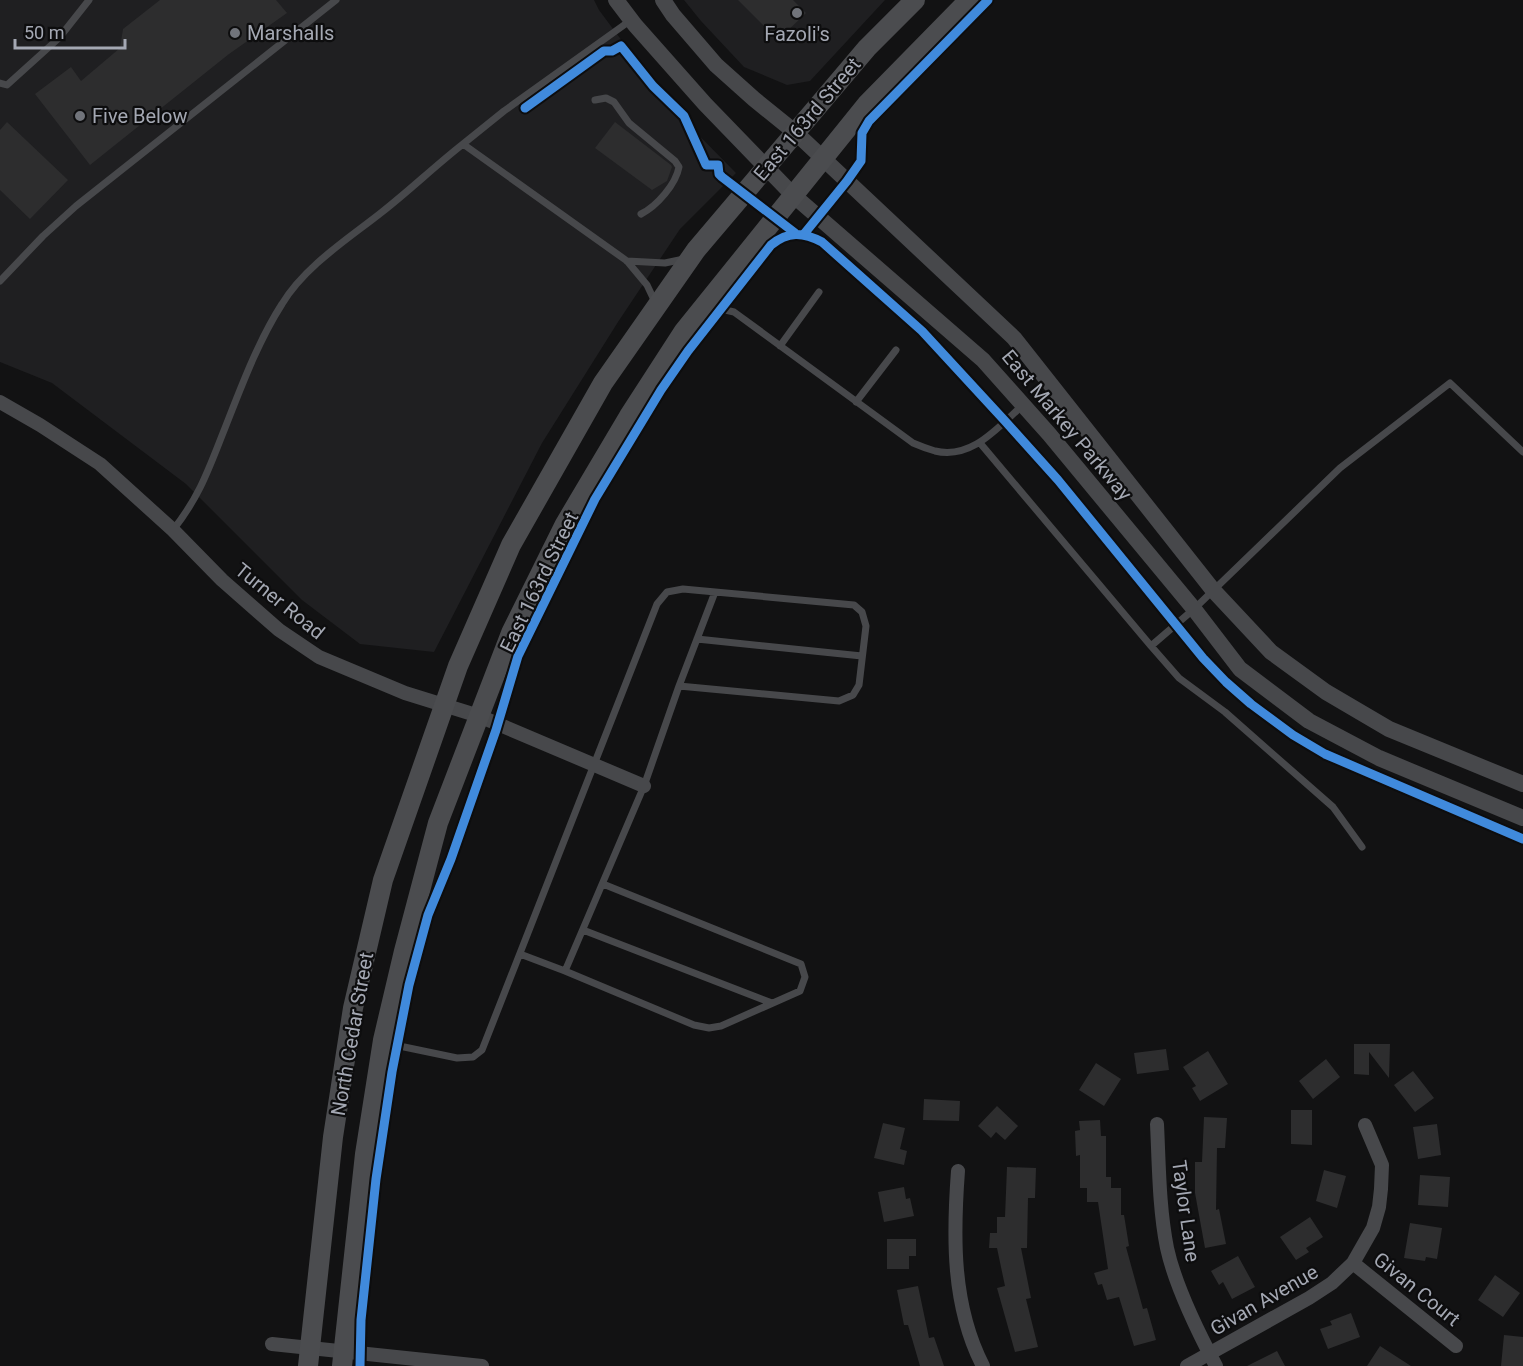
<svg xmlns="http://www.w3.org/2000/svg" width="1523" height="1366" viewBox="0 0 1523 1366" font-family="Roboto,sans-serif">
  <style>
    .built { fill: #1f1f21 }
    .building { fill: #2d2d2e }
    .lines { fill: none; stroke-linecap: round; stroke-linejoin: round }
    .service { stroke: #47484b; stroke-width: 7 }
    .minor { stroke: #47484b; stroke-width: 14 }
    .tertiary { stroke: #47484b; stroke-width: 16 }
    .secondary { stroke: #4b4c4f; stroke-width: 20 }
    .cycleway-casing { stroke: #0d0d0e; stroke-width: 13 }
    .cycleway { stroke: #408adc; stroke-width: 9 }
    .poi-dot { fill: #71747b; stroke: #0d0d0e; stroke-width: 2 }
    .labels { text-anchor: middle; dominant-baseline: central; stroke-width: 4.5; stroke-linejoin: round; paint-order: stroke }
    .poi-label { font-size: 20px; fill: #a4a8b3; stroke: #0d0d0e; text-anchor: start }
    .street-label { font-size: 20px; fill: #a4a8b3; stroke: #0d0d0e }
  </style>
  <rect width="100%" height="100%" fill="#121213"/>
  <path class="built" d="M0,0H594L599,10L672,108L736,173L680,229L618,322L542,443L434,652L360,644L302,600L186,484L52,383L0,362Z
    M684,0H885L810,81L787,85L744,67L701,21Z"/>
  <path class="building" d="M160,0H276L287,13L229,54L90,165L35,94L71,67L81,81L120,48L123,29Z
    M738,0H793L806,13L778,40Z
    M7,122L68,180L30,219L0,190V130Z
    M615,122L671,165L672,167L667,181L652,190L595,148Z
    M1354,1044H1390L1389,1078L1369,1052V1075L1354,1074Z
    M1166,1049L1169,1070L1137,1074L1134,1053Z
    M1208,1051L1228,1084L1200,1101L1192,1088L1196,1086L1183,1067Z
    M1326,1059L1340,1077L1313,1099L1299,1081Z
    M1096,1063L1121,1079L1104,1106L1079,1090Z
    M1413,1071L1434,1098L1415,1112L1394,1085Z
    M924,1099L960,1101L959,1121L923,1120Z
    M997,1106L1018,1126L1005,1140L996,1132L991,1138L978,1126Z
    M1291,1110H1312V1145L1291,1144Z
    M1204,1117L1227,1118L1225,1148H1217L1216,1210L1219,1209L1226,1244L1205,1248L1195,1193V1162H1202Z
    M1100,1120L1101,1136H1106V1177H1111V1188H1121V1215H1124L1129,1246L1126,1247L1143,1309L1147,1308L1156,1340L1134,1346L1119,1297L1107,1300L1102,1284L1098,1285L1094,1273L1108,1269L1098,1202H1087V1188H1080V1155L1076,1156L1075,1131L1080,1130L1079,1121Z
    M883,1123L905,1128L900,1149L907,1151L904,1165L874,1158Z
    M1437,1124L1441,1155L1418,1159L1413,1127Z
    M1007,1167L1036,1168L1035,1198H1028L1027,1248H1021L1031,1298L1026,1299L1038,1347L1015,1352L997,1288L1005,1286L997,1248H989L990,1233H997V1217H1005Z
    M1324,1170L1346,1176L1337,1208L1316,1201Z
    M1420,1175L1450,1177L1448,1207L1418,1205Z
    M904,1187L906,1199L910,1198L914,1216L884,1222L878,1192Z
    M1310,1217L1323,1237L1306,1248L1309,1252L1296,1260L1280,1237Z
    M1410,1223L1442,1228L1437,1259L1426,1257L1425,1261L1404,1258Z
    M887,1239H916V1256H909V1269H887Z
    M1238,1256L1255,1287L1232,1299L1223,1282L1219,1285L1211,1271Z
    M1495,1275L1520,1293L1503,1317L1478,1300Z
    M918,1286L929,1338L934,1337L944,1366H920L908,1325H904L897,1290Z
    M1351,1313L1360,1337L1328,1349L1320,1329L1332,1325L1330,1321Z
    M1504,1335L1523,1337V1366H1501Z
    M1380,1346L1411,1366H1367Z
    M1277,1351L1285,1366H1247Z"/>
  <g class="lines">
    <path class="service" d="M631,20L504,111L463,144L627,261L647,285L656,304
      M0,83L7,85L59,38L89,0
      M595,100L606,98L614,102L629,123L675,161L679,167C676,184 657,206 641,214
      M627,261L665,263L684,259
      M0,281L43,236L76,206L336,0
      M704,316L721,309L734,312L913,443C920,446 928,449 935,451C972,460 998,427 1023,405
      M780,346L819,292
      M856,402L896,350
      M980,443L1151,646L1194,609L1340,468L1450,383L1523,452
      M173,530C199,497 208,471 223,433C240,390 257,343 282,304C305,266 348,239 382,212C410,190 435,166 463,144
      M697,639L862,656
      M1151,646L1179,678L1225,712L1333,807L1362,847
      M679,686L715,592
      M583,930L772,1003
      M565,971L694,1025L709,1028L721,1026L800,991L805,977L801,964L603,884
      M385,1043L457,1058L473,1057L482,1050L657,604L667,592L683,589L854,605L862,612L866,626L859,685L853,695L839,701L679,686L644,786L565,971L520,954"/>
    <path class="minor" d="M0,402L40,425L100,464L173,530L222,580L279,630L319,657L405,693L479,716L644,786
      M1157,1124C1159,1165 1159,1208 1167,1248C1175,1285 1198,1332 1216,1366
      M958,1171C953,1237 952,1306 983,1366
      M1353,1263L1456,1346
      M272,1344L482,1366
      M1187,1366L1309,1298L1332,1283L1353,1263L1373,1228L1379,1207L1381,1189L1382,1165L1365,1125"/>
    <path class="tertiary" d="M616,0L635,25L705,104L793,195L983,360L1049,434L1194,609L1240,669L1309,721L1379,758L1523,818
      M663,0L673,15L716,65L754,99L796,133L1014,338L1213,590L1271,652L1326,692L1389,729L1523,784"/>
    <path class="secondary" d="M308,1366L333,1137L353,1008L383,880L458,666L511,545L603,383L696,250L867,48L915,0
      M342,1366L365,1154L383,1040L404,951L438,823L511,633L565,524L629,416L684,331L867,104L969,0"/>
    <g class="cycleway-casing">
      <path id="cycleway" d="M525,108L604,51H612L621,46L653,86L684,116L706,165H718L719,174L722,177L795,233
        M804,234L847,181L861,161L862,133L869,121L988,0
        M360,1366L361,1320L376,1179L392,1072L409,985L428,915L451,859L496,730L518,656L595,499L661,390L688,351L771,245C788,231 803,232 822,242L922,331L1005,421L1058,480L1203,658L1226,682L1251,704L1293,735L1325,754L1523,839"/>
    </g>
    <use href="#cycleway" class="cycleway"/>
  </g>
  <g class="poi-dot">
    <circle cx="797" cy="13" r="6"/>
    <circle cx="235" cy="33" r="6"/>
    <circle cx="80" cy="116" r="6"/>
  </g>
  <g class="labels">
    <g class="poi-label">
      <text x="247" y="33">Marshalls</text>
      <text x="797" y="34" text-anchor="middle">Fazoli's</text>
      <text x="92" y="116">Five Below</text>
    </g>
    <g class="street-label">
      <text transform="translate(807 119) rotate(-50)">East 163rd Street</text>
      <text transform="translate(1067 425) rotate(50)">East Markey Parkway</text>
      <text transform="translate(539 582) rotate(-64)">East 163rd Street</text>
      <text transform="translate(280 601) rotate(39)">Turner Road</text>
      <text transform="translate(352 1034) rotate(-80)">North Cedar Street</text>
      <text transform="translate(1186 1211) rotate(82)">Taylor Lane</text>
      <text transform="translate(1417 1289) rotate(39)">Givan Court</text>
      <text transform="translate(1264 1300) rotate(-30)">Givan Avenue</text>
    </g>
  </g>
  <path d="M15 39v9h110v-9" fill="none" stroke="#a4a8b3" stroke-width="3"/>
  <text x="24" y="39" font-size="18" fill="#a4a8b3" stroke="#0d0d0e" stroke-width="4.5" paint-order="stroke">50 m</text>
</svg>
